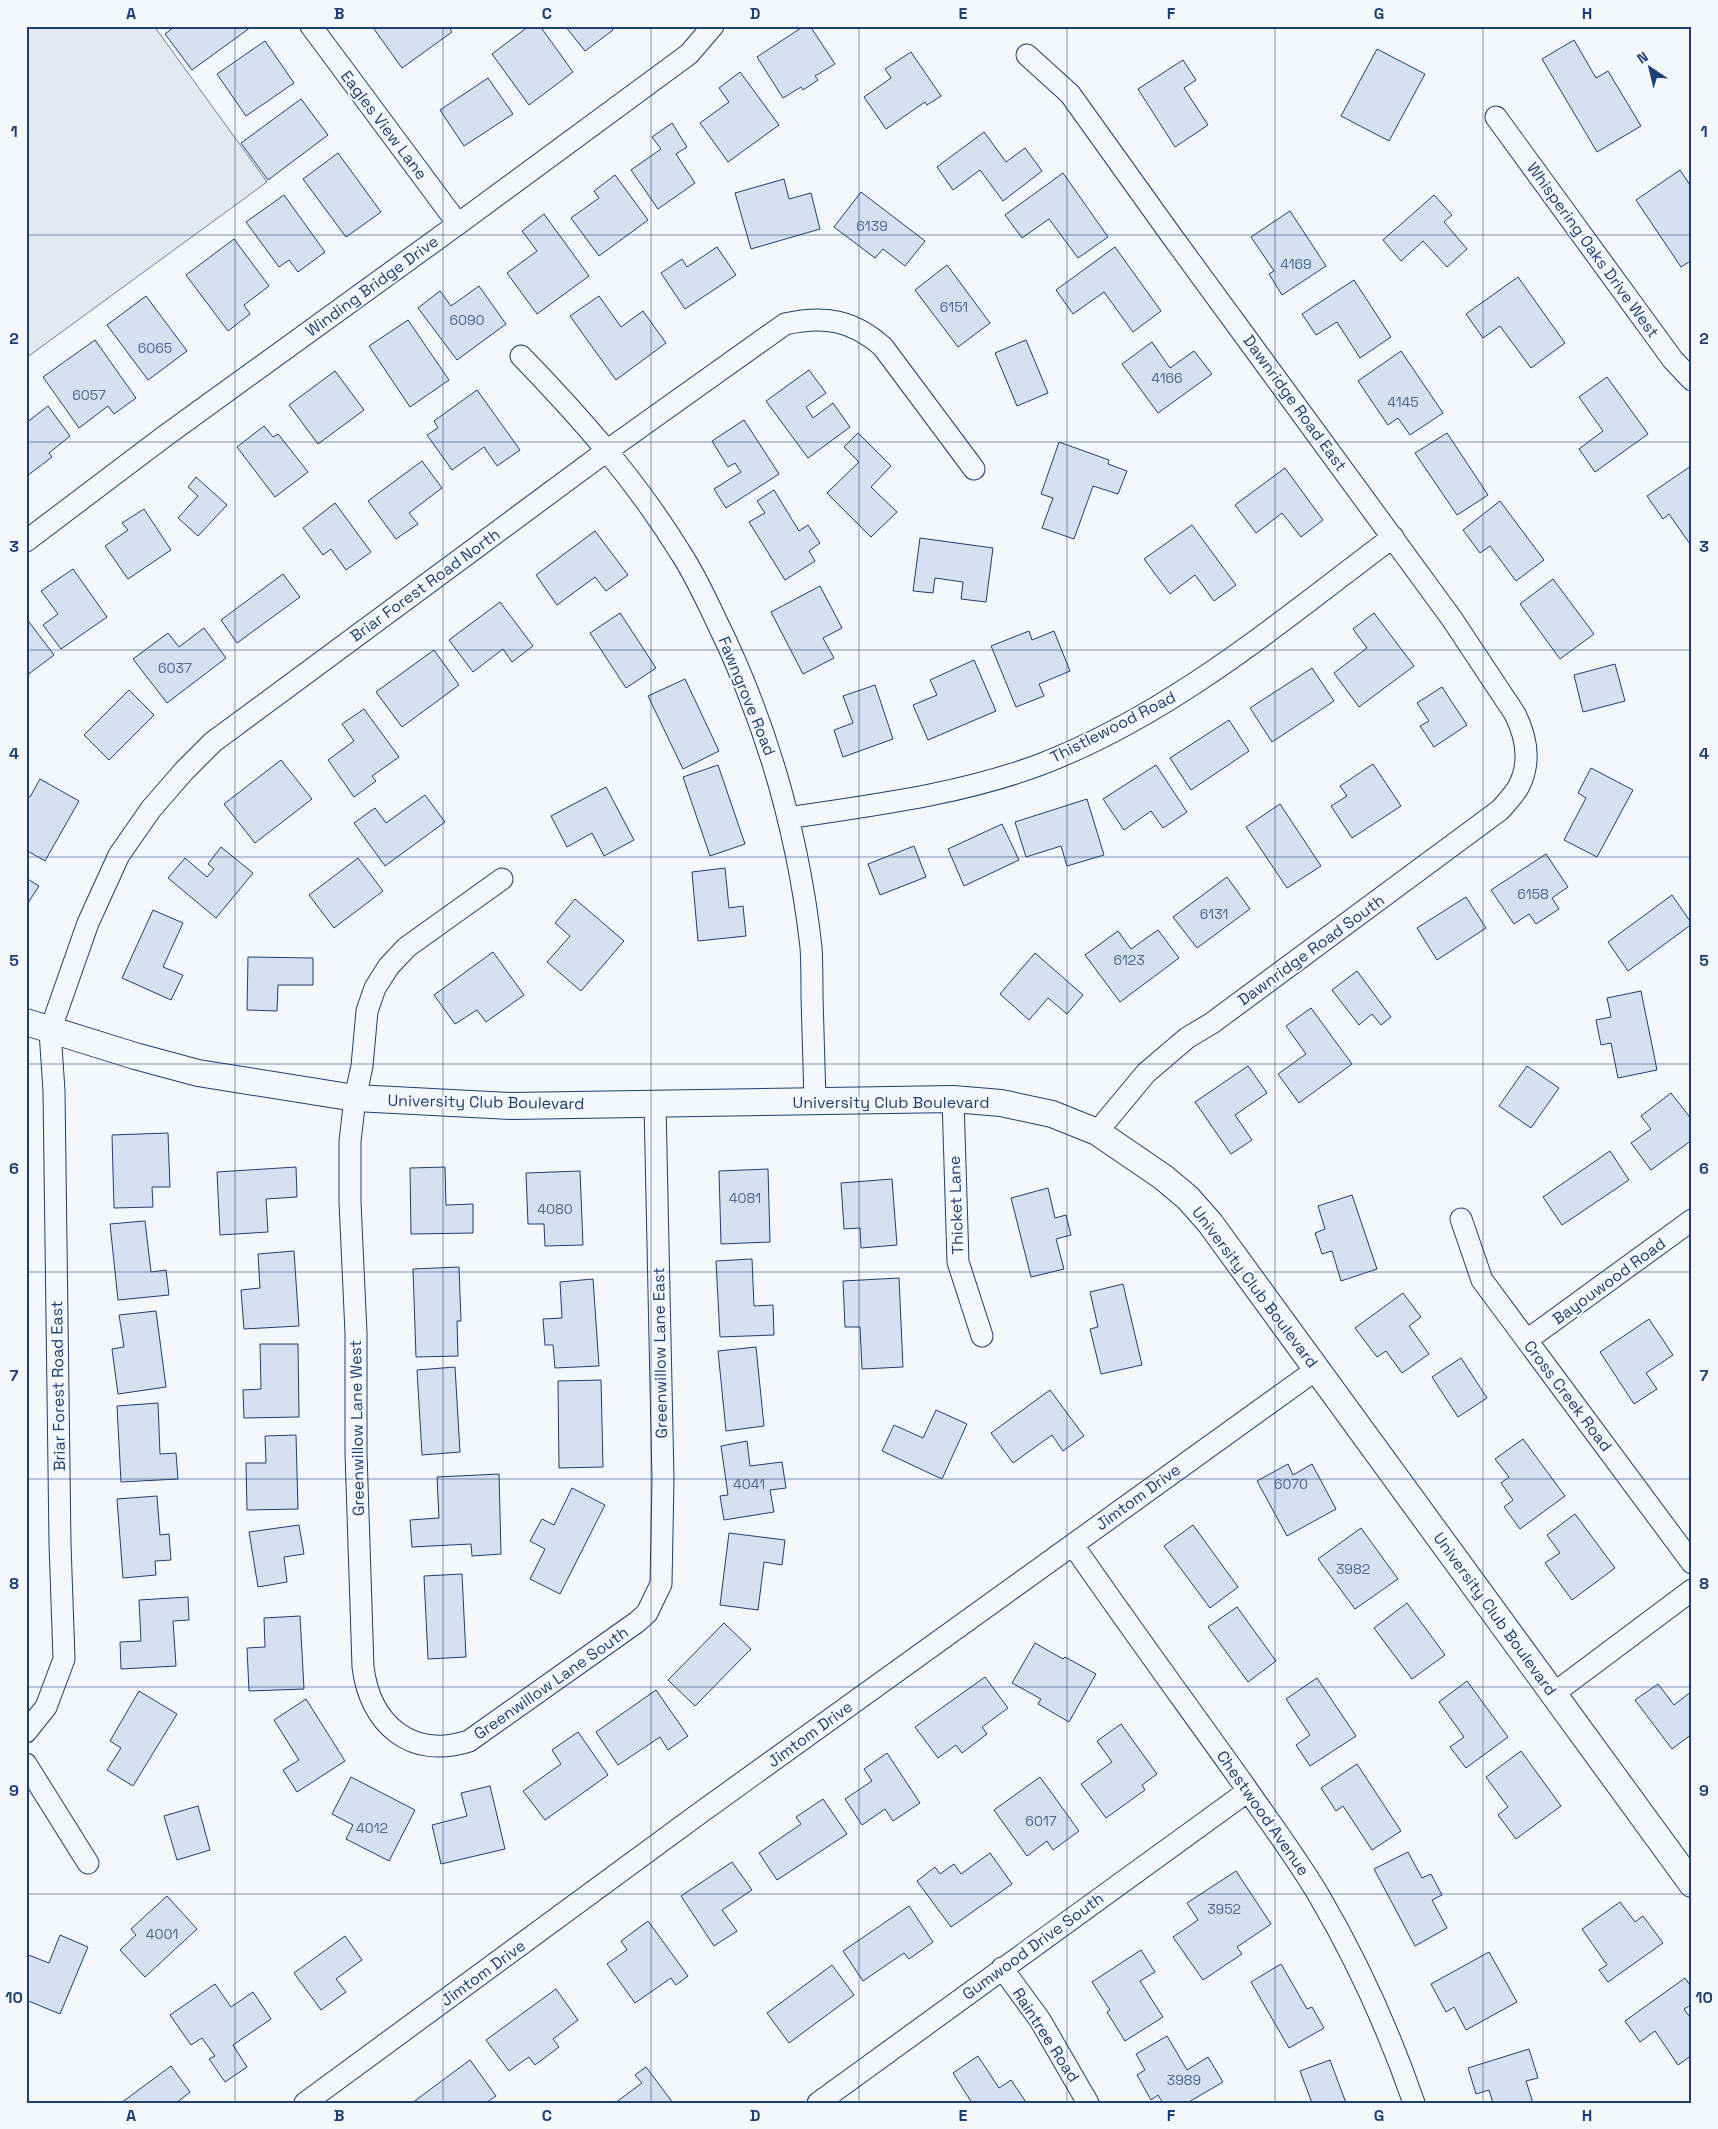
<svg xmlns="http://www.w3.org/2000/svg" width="1718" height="2129" viewBox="0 0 1718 2129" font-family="'Space Grotesk',sans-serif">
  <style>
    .green { fill: #e3e9f0; stroke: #687fa3 }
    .building { fill: #d5e0f0; stroke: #1d3f73 }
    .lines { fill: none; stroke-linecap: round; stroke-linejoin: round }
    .minor-casing { stroke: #1d3f73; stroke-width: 23 }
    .tertiary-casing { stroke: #1d3f73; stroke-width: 28 }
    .minor { stroke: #f4f7fb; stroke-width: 21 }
    .tertiary { stroke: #f4f7fb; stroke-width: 26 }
    .grid { fill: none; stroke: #1d3f73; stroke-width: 1; stroke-opacity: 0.55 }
    .labels { text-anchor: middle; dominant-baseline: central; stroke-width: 4; stroke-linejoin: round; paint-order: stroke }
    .number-label { font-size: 14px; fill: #4b6792 }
    .street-label { font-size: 16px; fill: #1d3f73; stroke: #f4f7fb }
    .neatline { fill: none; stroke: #1d3f73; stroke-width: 2 }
    .grid-label { font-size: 16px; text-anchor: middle; font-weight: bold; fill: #1d3f73 }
  </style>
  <rect width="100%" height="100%" fill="#f4f7fb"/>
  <path class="green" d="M26,26H154L267,182L26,358Z"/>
  <path class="building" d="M175,26H251V27L192,70L165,34Z
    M377,26H448L452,32L402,68L374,29Z
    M529,26H540L573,72L529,105L492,54Z
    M565,26H610L613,30L585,51Z
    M804,26H810L835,64L815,76L818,80L803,90L801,87L783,98L757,57Z
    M1574,40L1596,78L1608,71L1641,126L1597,152L1542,59Z
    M265,41L294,83L246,116L217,74Z
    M1377,49L1425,74L1389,141L1341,116Z
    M911,52L941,96L927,105L925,102L886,129L864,97L891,78L885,69Z
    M1183,60L1196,80L1184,88L1208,125L1175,147L1138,89Z
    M740,72L779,125L728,162L700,123L729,102L719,88Z
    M488,78L513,114L464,146L440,110Z
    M301,99L328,135L268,180L241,143Z
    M672,123L687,147L676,154L695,183L658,209L631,170L661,149L652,137Z
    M984,132L1006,162L1025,148L1042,171L1003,201L980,170L953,190L937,167Z
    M338,153L381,212L346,237L303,179Z
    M1680,170L1692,188V260L1681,267L1636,200Z
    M1063,173L1108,237L1078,258L1049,219L1022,238L1005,215Z
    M615,175L648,220L599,256L571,218L599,198L594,191Z
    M784,179L789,199L811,193L820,229L751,249L735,193Z
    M861,192L925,241L905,266L883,249L875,258L834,227Z
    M284,195L325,252L298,272L289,260L279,267L246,222Z
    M1434,195L1452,215L1444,222L1467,249L1447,267L1423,241L1401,261L1383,240Z
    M1290,211L1326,266L1282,295L1269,274L1274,271L1251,237Z
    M544,214L589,276L537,314L507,273L537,251L522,231Z
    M234,239L269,286L244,305L250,314L228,331L186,275Z
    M717,247L736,275L685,309L661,273L682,259L687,267Z
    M1115,247L1161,311L1133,332L1104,292L1073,314L1056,290Z
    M947,265L990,323L958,347L915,290Z
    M1518,277L1565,343L1531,368L1500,326L1483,338L1466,314Z
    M1354,280L1391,337L1360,358L1337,322L1316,335L1302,314Z
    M479,286L506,324L457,360L418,308L440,291L451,306Z
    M146,296L187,351L148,380L107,325Z
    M599,296L621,327L643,311L666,343L616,380L570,316Z
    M408,320L449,380L410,407L369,346Z
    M95,340L136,398L114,414L108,406L79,428L43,377Z
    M1026,340L1048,393L1017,406L995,353Z
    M1152,342L1170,368L1194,351L1212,374L1158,413L1122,364Z
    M1401,351L1443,413L1410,435L1398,418L1388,425L1358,381Z
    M809,370L826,393L806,407L813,418L833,403L850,427L808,458L766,401Z
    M335,371L364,410L318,444L289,405Z
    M1607,377L1648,434L1595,472L1579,449L1603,431L1579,397Z
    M477,390L520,450L497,466L484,447L452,470L427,435L438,428L434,421Z
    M48,406L70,436L49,453L52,457L27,476L26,423Z
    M744,420L779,474L726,508L714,489L741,472L735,463L728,467L712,441Z
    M264,426L273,437L278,434L308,472L275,497L237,447Z
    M858,433L891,466L871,487L897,512L871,537L827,493L859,462L844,447Z
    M1447,433L1488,495L1457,515L1415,453Z
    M1059,442L1109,460L1108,464L1127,471L1118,494L1093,486L1074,539L1042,528L1053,498L1041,494Z
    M422,461L442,488L409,513L418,524L396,539L368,501Z
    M1691,466H1692V547L1669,514L1663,519L1647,496Z
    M1285,468L1323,520L1301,537L1282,513L1256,533L1235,505Z
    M196,477L227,505L198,536L178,518L198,496L188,487Z
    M774,490L799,531L808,525L820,543L809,551L815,561L785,580L749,522L765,513L757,501Z
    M1500,501L1544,560L1516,581L1490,546L1480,553L1463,530Z
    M335,503L371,552L346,570L331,549L323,555L303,528Z
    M144,509L171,550L128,579L105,546L128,530L122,523Z
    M1192,525L1236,585L1214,601L1195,575L1170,594L1144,559Z
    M595,531L628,575L606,591L595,577L557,605L536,575Z
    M920,538L993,548L986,602L961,599L963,582L935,578L933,593L913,591Z
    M73,569L107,617L61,649L43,625L58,614L41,591Z
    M283,574L300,597L237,643L221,620Z
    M1553,579L1594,634L1560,659L1520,604Z
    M820,586L842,628L823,638L834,658L803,674L771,612Z
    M500,602L533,646L512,662L503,649L473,672L449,640Z
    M620,613L656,668L626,688L590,633Z
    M1374,613L1414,666L1359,707L1334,673L1367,648L1353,629Z
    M26,618L54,655L26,676Z
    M204,628L226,658L167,703L133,659L168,633L179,647Z
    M1029,631L1032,640L1054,631L1070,671L1039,684L1044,696L1016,707L991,646Z
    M434,650L459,685L402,727L376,692Z
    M974,660L996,711L928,740L913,705L937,695L930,680Z
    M1615,664L1625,701L1583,712L1574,675Z
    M1312,668L1334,701L1272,742L1250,708Z
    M685,679L719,751L683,769L648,696Z
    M875,685L893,739L843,757L834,730L853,723L843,696Z
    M1442,687L1467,725L1434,747L1420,726L1429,721L1417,703Z
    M129,690L154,715L109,760L84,735Z
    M364,709L399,757L372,776L376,781L354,797L328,760L354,741L342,724Z
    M1229,720L1249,751L1191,790L1170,758Z
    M281,760L312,799L255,843L224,804Z
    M1373,764L1401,806L1352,838L1331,806L1347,796L1340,786Z
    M718,765L745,844L710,856L683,777Z
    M1156,765L1187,812L1163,828L1151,811L1124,830L1103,799Z
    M1591,768L1633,790L1597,857L1564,840L1586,798L1578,793Z
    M40,779L79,801L45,861L26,850V795L30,797Z
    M606,787L634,840L604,856L592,833L567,847L551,816Z
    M425,795L445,822L385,866L354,823L375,808L386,823Z
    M1087,799L1104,855L1067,866L1061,846L1026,857L1015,822Z
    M1280,804L1321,866L1287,888L1246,827Z
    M1002,824L1019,860L964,886L948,849Z
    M914,846L926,877L880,895L868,864Z
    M221,847L253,873L216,918L168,878L185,858L207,877L214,869L208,864Z
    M1546,854L1568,887L1552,898L1559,909L1536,924L1529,914L1514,924L1491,890Z
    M358,858L383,891L334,928L309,895Z
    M725,868L729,908L743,906L746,936L698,941L692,872Z
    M1227,877L1250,909L1197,948L1173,917Z
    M26,878L39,886L26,906Z
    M1672,895L1692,924L1628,971L1608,942Z
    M1466,897L1486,928L1437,960L1417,928Z
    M575,899L624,941L581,991L547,962L570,936L555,923Z
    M153,910L183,923L163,967L183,975L171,1000L122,978Z
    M1158,930L1179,958L1120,1002L1085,955L1118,931L1131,949Z
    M493,952L524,995L486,1022L477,1010L455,1024L434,995Z
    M1035,953L1083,995L1067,1014L1048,998L1029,1020L1000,994Z
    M248,957L313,958V985H278L277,1011L247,1010Z
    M1357,971L1391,1017L1381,1025L1372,1014L1359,1025L1332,990Z
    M1641,991L1657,1070L1618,1078L1611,1043L1601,1045L1596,1020L1611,1017L1607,998Z
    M1311,1008L1352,1064L1299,1103L1278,1074L1306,1054L1286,1026Z
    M1248,1066L1267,1093L1235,1115L1252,1140L1231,1154L1195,1102Z
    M1527,1066L1559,1088L1531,1128L1499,1106Z
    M1671,1093L1692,1120V1140L1651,1170L1631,1143L1651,1129L1641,1116Z
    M168,1133L170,1187H152L153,1207L114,1208L112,1135Z
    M1610,1151L1629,1180L1562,1225L1543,1197Z
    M296,1167L297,1197L266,1199L268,1232L220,1235L217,1172Z
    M445,1167L446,1205L473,1204V1233L411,1234L410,1168Z
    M768,1169L770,1242L721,1244L719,1171Z
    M580,1171L583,1245L545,1246L544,1224H528L526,1173Z
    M892,1179L897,1245L861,1248L860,1228L844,1229L841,1183Z
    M1048,1188L1055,1218L1066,1215L1071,1235L1056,1239L1064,1269L1031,1277L1011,1198Z
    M1352,1195L1377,1269L1341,1281L1332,1251L1322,1254L1315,1233L1325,1229L1318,1206Z
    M145,1221L151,1272L166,1270L169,1295L118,1300L110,1224Z
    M294,1251L299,1326L244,1329L241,1290L260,1288L258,1254Z
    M752,1259L754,1306L773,1305L774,1335L720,1337L716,1261Z
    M459,1267L461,1321H457L458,1356L416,1357L413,1269Z
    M899,1278L903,1367L862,1369L860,1327H845L843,1281Z
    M593,1279L599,1366L555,1368L553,1345H545L543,1319L562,1318L560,1282Z
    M1123,1284L1142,1365L1101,1374L1090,1329L1098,1327L1090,1292Z
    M1403,1293L1421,1317L1409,1326L1429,1354L1402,1373L1386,1351L1377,1357L1355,1328Z
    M156,1311L166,1387L118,1394L112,1349L124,1347L119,1315Z
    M1649,1319L1673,1355L1646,1373L1657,1389L1634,1404L1600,1352Z
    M260,1344H298L299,1417L244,1418L243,1390L261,1389Z
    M756,1347L764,1426L726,1431L718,1351Z
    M1461,1358L1487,1398L1458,1417L1432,1377Z
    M455,1367L460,1452L422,1455L417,1370Z
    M601,1380L603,1467L559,1468L558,1381Z
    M1050,1390L1084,1436L1063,1451L1052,1435L1013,1463L991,1433Z
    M158,1403L160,1454L176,1453L178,1479L121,1482L117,1406Z
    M936,1410L967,1424L942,1479L882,1451L894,1425L923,1438Z
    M296,1435L298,1509L247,1510L246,1463H266L265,1436Z
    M1523,1439L1565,1496L1520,1529L1504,1507L1513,1500L1501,1483L1509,1477L1495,1459Z
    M747,1441L750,1466L782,1462L786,1488L770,1490L774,1512L724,1520L720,1496L728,1495L721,1446Z
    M1288,1464L1293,1475L1312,1464L1336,1509L1287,1536L1257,1481Z
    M499,1474L501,1554L472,1556L471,1544L412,1547L410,1520L439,1518L437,1477Z
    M572,1488L605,1505L560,1594L530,1579L545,1549L530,1541L542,1519L554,1525Z
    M157,1496L160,1535L169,1534L171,1560L155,1561L156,1575L123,1578L117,1499Z
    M1575,1514L1615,1568L1572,1600L1545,1563L1560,1553L1547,1535Z
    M299,1525L304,1554L284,1557L287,1582L258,1587L249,1532Z
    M1193,1525L1238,1587L1210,1608L1164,1546Z
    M1361,1528L1398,1579L1355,1609L1318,1559Z
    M729,1533L785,1540L782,1565L764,1562L758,1610L720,1605Z
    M462,1574L466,1657L428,1659L424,1576Z
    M188,1597L189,1620L173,1621L176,1666L121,1669L120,1642L141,1641L139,1600Z
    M1407,1603L1445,1655L1412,1679L1374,1628Z
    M1237,1607L1276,1661L1248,1682L1208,1627Z
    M300,1616L304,1689L249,1691L247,1648L265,1647L264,1618Z
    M724,1623L751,1649L695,1706L668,1680Z
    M1035,1643L1063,1659L1065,1657L1096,1674L1069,1722L1038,1704L1041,1699L1012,1683Z
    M985,1677L1008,1708L982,1727L987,1734L962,1753L956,1745L938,1758L915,1727Z
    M1317,1678L1356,1736L1310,1766L1296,1745L1310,1735L1286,1699Z
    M1467,1681L1508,1737L1466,1768L1450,1747L1464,1737L1439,1702Z
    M1658,1684L1674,1705L1692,1691V1734L1672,1749L1635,1700Z
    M656,1690L688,1736L668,1750L660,1737L618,1765L596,1732Z
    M139,1691L177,1714L133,1786L107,1770L121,1748L110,1741Z
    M306,1699L345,1761L297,1792L283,1770L299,1760L274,1720Z
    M1121,1724L1157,1774L1142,1785L1145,1790L1106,1818L1081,1784L1112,1762L1097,1741Z
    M578,1732L608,1775L545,1820L523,1791L561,1764L552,1750Z
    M1521,1751L1561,1806L1516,1839L1498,1815L1508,1807L1486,1777Z
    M887,1753L920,1803L893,1821L885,1809L862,1825L845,1799L872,1781L864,1769Z
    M1357,1764L1401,1831L1372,1850L1343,1806L1336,1811L1321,1788Z
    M351,1777L415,1810L389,1861L346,1839L353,1825L332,1814Z
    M1040,1777L1079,1831L1053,1850L1047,1841L1027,1856L994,1810Z
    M490,1786L505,1849L441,1864L432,1825L467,1816L461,1793Z
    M823,1799L847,1834L777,1880L759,1853L801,1824L796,1817Z
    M198,1806L210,1850L177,1860L164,1816Z
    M1408,1852L1422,1878L1431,1874L1442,1895L1432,1900L1447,1928L1415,1946L1374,1869Z
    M990,1853L1012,1884L951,1927L917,1881L935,1867L940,1874L954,1864L961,1874Z
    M732,1862L752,1890L722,1910L737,1931L714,1946L681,1896Z
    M1236,1871L1271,1924L1237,1947L1242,1954L1203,1980L1173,1937L1198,1920L1187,1903Z
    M167,1896L197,1929L145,1977L120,1950L136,1935L131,1929Z
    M1620,1902L1635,1922L1643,1916L1663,1943L1608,1982L1599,1970L1607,1965L1582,1929Z
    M909,1906L933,1942L909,1959L904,1953L863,1981L843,1951Z
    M648,1921L688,1976L676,1985L671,1978L635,2003L607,1964L627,1950L621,1941Z
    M60,1935L88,1947L60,2014L26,2000V1954L49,1963Z
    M345,1936L362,1960L336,1979L346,1992L321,2010L294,1973Z
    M1141,1950L1155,1972L1140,1981L1163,2017L1125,2041L1107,2012L1110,2010L1092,1982Z
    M1489,1952L1517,2002L1466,2030L1454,2007L1446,2012L1431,1984Z
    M1281,1964L1307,2009L1312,2007L1324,2028L1289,2048L1251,1982Z
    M832,1965L854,1995L789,2043L767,2013Z
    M1685,1978L1692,1988V2004L1684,2009L1692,2020V2055L1678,2065L1655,2031L1640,2042L1625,2021Z
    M215,1984L231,2007L253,1992L271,2019L233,2045L247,2067L225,2082L209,2059L215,2056L202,2038L191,2045L170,2015Z
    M556,1989L578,2020L553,2039L559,2047L535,2065L529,2057L509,2071L486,2040Z
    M1167,2036L1187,2070L1208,2057L1223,2082L1187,2103H1163L1158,2095L1151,2100L1137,2075L1145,2070L1136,2054Z
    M1529,2049L1538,2078L1526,2081L1533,2103H1493L1489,2090L1476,2094L1468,2068Z
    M978,2056L999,2088L1011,2080L1026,2102L972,2103L953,2073Z
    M470,2060L496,2096L486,2103H412Z
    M1330,2060L1346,2103H1312L1300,2071Z
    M171,2066L190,2092L176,2103H121Z
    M646,2067L673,2103H615L642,2083L635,2075Z"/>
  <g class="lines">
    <g class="minor-casing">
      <path id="minor" d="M311,26L458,224
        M1027,55L1070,94L1171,235L1452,619L1515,714C1526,736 1531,762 1519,786C1515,794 1506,803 1500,810L1212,1023L1187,1038L1146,1073L1097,1132
        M1496,117L1673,360L1692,380
        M521,356C580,417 635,479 680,552C694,573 704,595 715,618C766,721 798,832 811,947C812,963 812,980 812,997C813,1031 814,1066 815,1100
        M26,541L165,436L458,224L689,54L713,26
        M788,818C873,805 958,795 1039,765C1171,715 1281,621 1393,537
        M502,879L407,947L389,966L375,988L367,1011L362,1066L355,1098L350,1141V1202L356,1333V1453L363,1667C370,1724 411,1760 469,1741L637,1622L647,1613L661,1584L663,1479L655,1104
        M953,1099L958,1262L982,1336
        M1461,1219L1482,1280L1692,1563
        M1527,1340L1692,1220
        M1073,1545C1129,1626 1187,1705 1244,1785C1269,1821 1295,1856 1318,1894C1357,1960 1389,2031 1414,2103
        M1553,1694L1692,1590
        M26,1732L46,1707L64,1659L60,1544L54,1091L50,1031L88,923L119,855L151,809L184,771L213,742L608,450L785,324C824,315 853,320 883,347L974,469
        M26,1764L88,1863
        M1002,1968L1040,2020L1088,2103
        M305,2103L700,1813L1317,1369
        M818,2103L1248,1791"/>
    </g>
    <g class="tertiary-casing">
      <path id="tertiary" d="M26,1022L135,1056L198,1073L355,1098L511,1106L953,1099L1001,1103L1052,1114L1097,1132L1163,1177L1188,1198L1210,1223L1692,1884"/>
    </g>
    <use href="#minor" class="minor"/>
    <use href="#tertiary" class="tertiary"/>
  </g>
  <path class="grid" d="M235,26V2103M443,26V2103M651,26V2103M859,26V2103M1067,26V2103M1275,26V2103M1483,26V2103M26,235H1692M26,442H1692M26,650H1692M26,857H1692M26,1064H1692M26,1272H1692M26,1479H1692M26,1687H1692M26,1894H1692"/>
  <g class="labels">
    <g class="number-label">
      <text x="872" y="226">6139</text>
      <text x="1296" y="264">4169</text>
      <text x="954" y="307">6151</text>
      <text x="467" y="320">6090</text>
      <text x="155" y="348">6065</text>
      <text x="1167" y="378">4166</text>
      <text x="89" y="395">6057</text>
      <text x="1403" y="402">4145</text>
      <text x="175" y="668">6037</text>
      <text x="1533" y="894">6158</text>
      <text x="1214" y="914">6131</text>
      <text x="1129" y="960">6123</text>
      <text x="745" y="1198">4081</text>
      <text x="555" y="1209">4080</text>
      <text x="749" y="1484">4041</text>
      <text x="1291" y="1484">6070</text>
      <text x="1353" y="1569">3982</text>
      <text x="1041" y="1821">6017</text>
      <text x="372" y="1828">4012</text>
      <text x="1224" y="1909">3952</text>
      <text x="162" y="1934">4001</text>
      <text x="1184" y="2080">3989</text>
    </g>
    <g class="street-label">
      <text transform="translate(384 125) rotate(53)">Eagles View Lane</text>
      <text transform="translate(1593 250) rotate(54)">Whispering Oaks Drive West</text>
      <text transform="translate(372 286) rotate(-36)">Winding Bridge Drive</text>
      <text transform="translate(1295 403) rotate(54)">Dawnridge Road East</text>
      <text transform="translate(425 585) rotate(-36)">Briar Forest Road North</text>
      <text transform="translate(747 696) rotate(68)">Fawngrove Road</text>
      <text transform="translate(1113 727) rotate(-27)">Thistlewood Road</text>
      <text transform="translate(1311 950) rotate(-36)">Dawnridge Road South</text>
      <text transform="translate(486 1102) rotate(1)">University Club Boulevard</text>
      <text x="891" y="1102">University Club Boulevard</text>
      <text transform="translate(956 1205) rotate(-92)">Thicket Lane</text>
      <text transform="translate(1609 1281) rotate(-36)">Bayouwood Road</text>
      <text transform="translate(1255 1287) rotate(53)">University Club Boulevard</text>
      <text transform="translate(660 1353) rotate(-91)">Greenwillow Lane East</text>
      <text transform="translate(58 1386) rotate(-91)">Briar Forest Road East</text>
      <text transform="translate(1568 1396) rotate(53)">Cross Creek Road</text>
      <text transform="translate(357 1428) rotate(-91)">Greenwillow Lane West</text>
      <text transform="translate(1138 1497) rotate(-36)">Jimtom Drive</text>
      <text transform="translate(1495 1614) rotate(54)">University Club Boulevard</text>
      <text transform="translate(551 1683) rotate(-35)">Greenwillow Lane South</text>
      <text transform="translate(810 1734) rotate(-36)">Jimtom Drive</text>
      <text transform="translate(1263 1813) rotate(55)">Chestwood Avenue</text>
      <text transform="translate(1033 1946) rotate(-36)">Gumwood Drive South</text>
      <text transform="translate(483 1973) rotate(-36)">Jimtom Drive</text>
      <text transform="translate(1046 2035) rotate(57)">Raintree Road</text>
    </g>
  </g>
  <rect width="1718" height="2129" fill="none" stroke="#f4f7fb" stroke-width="55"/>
  <g transform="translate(1650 68) rotate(325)" stroke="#f4f7fb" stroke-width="4" paint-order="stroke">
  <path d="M0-4L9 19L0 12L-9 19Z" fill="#1d3f73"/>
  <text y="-8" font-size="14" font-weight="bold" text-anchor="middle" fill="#1d3f73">N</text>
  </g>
  <rect x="28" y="28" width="1662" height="2074" class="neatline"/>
  <g class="grid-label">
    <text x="131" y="19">A</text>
    <text x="339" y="19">B</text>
    <text x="547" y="19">C</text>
    <text x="755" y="19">D</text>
    <text x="963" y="19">E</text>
    <text x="1171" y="19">F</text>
    <text x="1379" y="19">G</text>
    <text x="1587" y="19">H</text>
    <text x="14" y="137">1</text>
    <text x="1704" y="137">1</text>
    <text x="14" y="344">2</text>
    <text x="1704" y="344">2</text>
    <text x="14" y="552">3</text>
    <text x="1704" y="552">3</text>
    <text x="14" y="759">4</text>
    <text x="1704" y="759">4</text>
    <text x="14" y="966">5</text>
    <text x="1704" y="966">5</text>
    <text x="14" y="1174">6</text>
    <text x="1704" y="1174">6</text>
    <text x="14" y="1381">7</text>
    <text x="1704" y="1381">7</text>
    <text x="14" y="1589">8</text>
    <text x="1704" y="1589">8</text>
    <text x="14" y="1796">9</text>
    <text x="1704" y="1796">9</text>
    <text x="14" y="2003">10</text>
    <text x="1704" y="2003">10</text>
    <text x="131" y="2121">A</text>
    <text x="339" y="2121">B</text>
    <text x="547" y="2121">C</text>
    <text x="755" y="2121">D</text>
    <text x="963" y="2121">E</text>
    <text x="1171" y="2121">F</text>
    <text x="1379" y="2121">G</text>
    <text x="1587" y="2121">H</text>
  </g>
</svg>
